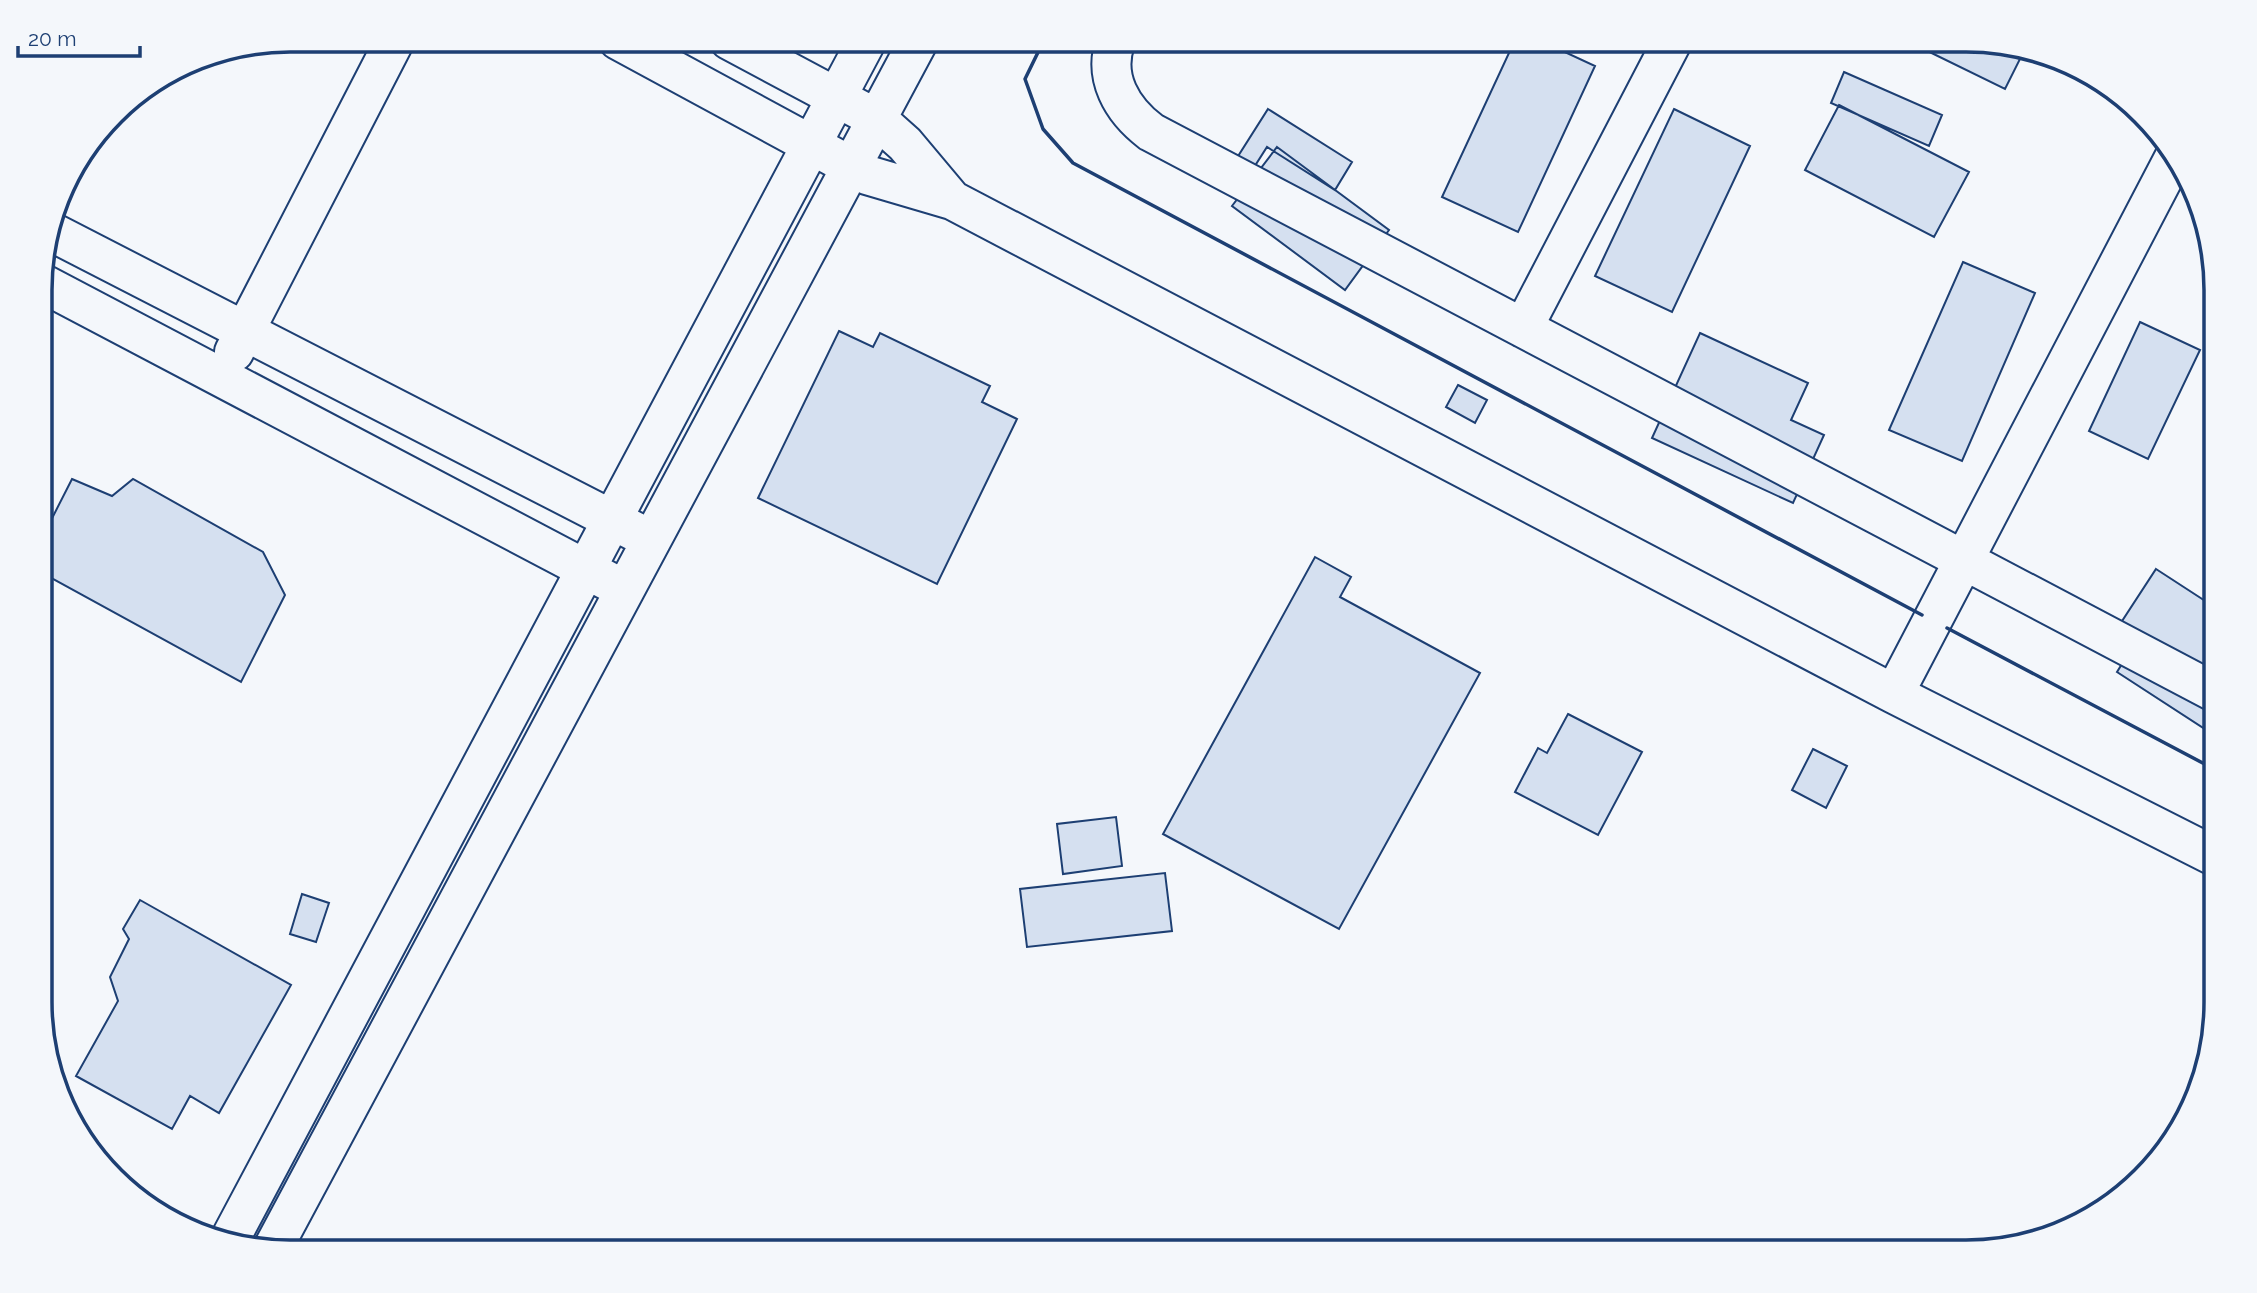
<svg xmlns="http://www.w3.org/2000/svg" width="2257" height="1293" viewBox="0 0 2257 1293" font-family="Raleway,sans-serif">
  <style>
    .building { fill: #d5e0f0; stroke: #1d3f73; stroke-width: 2 }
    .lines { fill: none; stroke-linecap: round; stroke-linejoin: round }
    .minor-casing { stroke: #1d3f73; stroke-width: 42 }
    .minor { stroke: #f4f7fb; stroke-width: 38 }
    .wall { stroke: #1d3f73; stroke-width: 3.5 }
    .rim { fill: none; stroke: #1d3f73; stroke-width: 3.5 }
  </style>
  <rect width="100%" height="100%" fill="#f4f7fb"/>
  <path class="building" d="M1515,40H1539L1595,66L1518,232L1442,197Z
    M1905,40H1967L2022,55L2005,89Z
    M1844,72L1942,115L1929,146L1831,103Z
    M1839,105L1969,172L1934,237L1805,170Z
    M1268,109L1352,162L1335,190L1267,147L1244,183L1228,172Z
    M1674,109L1750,146L1672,312L1595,276Z
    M1277,147L1389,230L1345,290L1232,206Z
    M1963,262L2035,293L1962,461L1889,430Z
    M2140,322L2200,350L2148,459L2089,431Z
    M839,331L873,347L880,333L990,386L982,402L1017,419L937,584L758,498Z
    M1700,333L1808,383L1791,420L1824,435L1793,503L1652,438Z
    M1458,385L1487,400L1475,423L1446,407Z
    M72,479L112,496L133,479L263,552L285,595L241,682L42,573V538Z
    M1315,557L1351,577L1340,597L1480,673L1339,929L1163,834Z
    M2156,569L2216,608V718L2208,731L2117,672L2130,651L2111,638Z
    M1568,714L1642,752L1598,835L1515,792L1538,748L1547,753Z
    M1813,749L1847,766L1826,808L1792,790Z
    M1116,817L1122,866L1063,874L1057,824Z
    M1165,873L1172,931L1027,947L1020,889Z
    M302,894L329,903L316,942L290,934Z
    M140,900L291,985L219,1113L190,1096L172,1129L76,1076L118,1001L110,977L129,939L123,929Z"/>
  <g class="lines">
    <g class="minor-casing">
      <path id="minor" d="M618,40L867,175L952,200L1894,694L2216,857
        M729,40L877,119L905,144L952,200
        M1116,40C1102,77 1122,110 1151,132L2216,693
        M50,231L634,531
        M42,283L610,582
        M1523,328L1673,40
        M234,352L395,40
        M1894,694L2176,154
        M231,1237L867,40
        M273,1248L919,40"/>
    </g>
    <use href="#minor" class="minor"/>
    <path class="wall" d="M1044,40L1025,79L1043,129L1073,163L1922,615
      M1947,628L2216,770"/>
  </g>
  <path d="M0 0H2257V1293H0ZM290 52H1966A238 238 0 0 1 2204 290V1002A238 238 0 0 1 1966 1240H290A238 238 0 0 1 52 1002V290A238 238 0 0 1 290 52Z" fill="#f4f7fb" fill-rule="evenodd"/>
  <path class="rim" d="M290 52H1966A238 238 0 0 1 2204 290V1002A238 238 0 0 1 1966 1240H290A238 238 0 0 1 52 1002V290A238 238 0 0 1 290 52Z"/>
  <path d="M18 46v10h122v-10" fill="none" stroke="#1d3f73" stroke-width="3.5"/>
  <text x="28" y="46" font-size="21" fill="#1d3f73" stroke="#f4f7fb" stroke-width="5" paint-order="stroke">20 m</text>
</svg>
